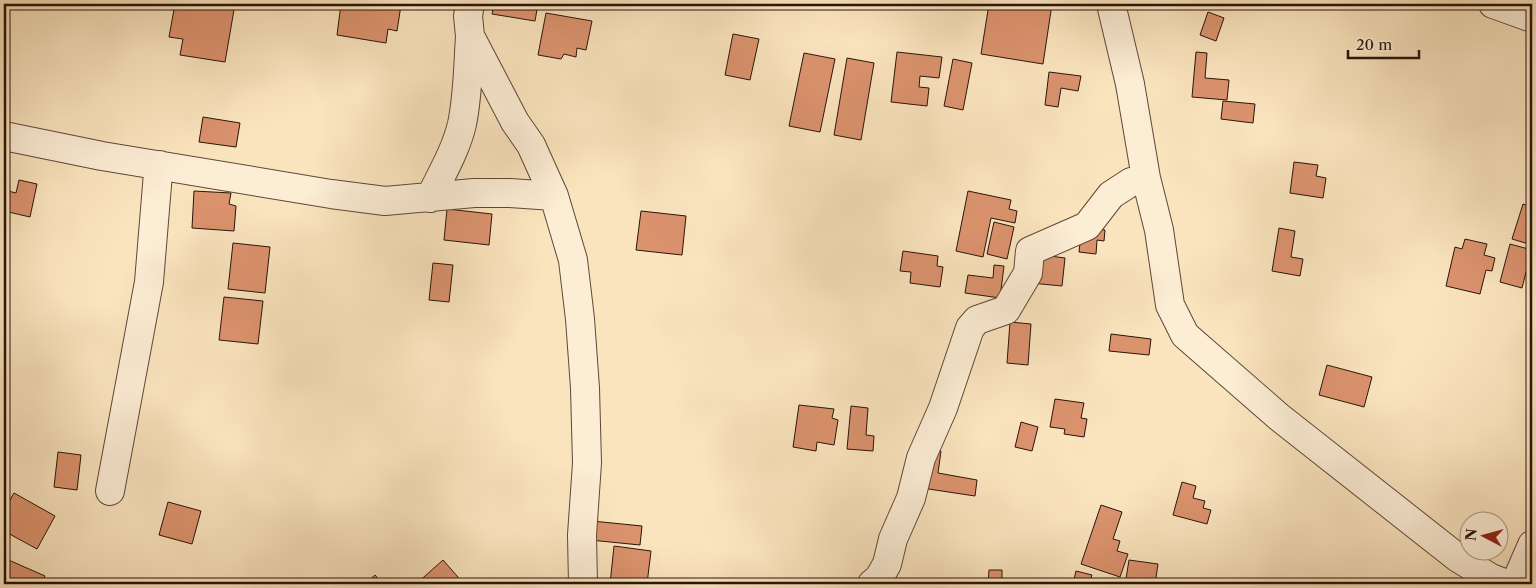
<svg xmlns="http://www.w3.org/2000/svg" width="1536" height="588" viewBox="0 0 1536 588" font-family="'Libre Caslon Text',serif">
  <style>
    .building { fill: #db936e; stroke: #2b1309 }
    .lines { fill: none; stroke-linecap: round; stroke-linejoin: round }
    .minor-casing { stroke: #5f4736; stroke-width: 30 }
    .minor { stroke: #fcedd5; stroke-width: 28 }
  </style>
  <rect width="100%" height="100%" fill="#fae4be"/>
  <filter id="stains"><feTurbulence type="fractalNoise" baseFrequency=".004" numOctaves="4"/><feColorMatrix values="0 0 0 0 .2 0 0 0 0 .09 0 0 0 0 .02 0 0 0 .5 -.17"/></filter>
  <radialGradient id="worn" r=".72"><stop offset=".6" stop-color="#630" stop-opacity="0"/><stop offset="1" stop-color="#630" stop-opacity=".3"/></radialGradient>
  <path class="building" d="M175,4H235L225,62L180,55L183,39L169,37Z
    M341,4H390L401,5L397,31L388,29L386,43L337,35Z
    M494,4H538L535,21L492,14Z
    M989,4H1052L1043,64L981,54Z
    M1148,4H1177V8L1148,5Z
    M1208,12L1224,18L1216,41L1200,35Z
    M546,13L592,21L586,50L577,48L576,57L564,54L561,59L538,55Z
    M733,34L759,39L750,80L725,75Z
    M897,52L942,57L939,78L920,76L919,87L929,88L927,106L891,102Z
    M1196,52L1207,53L1205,78L1229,80L1227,100L1192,97Z
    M804,53L835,59L820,132L789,126Z
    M847,58L874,63L861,140L834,135Z
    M953,59L972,63L963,110L944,106Z
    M1049,72L1081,76L1078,91L1061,88L1058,107L1045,105Z
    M1223,101L1255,104L1253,123L1221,119Z
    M203,117L240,123L236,147L199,142Z
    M1294,162L1318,165L1316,176L1326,178L1323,198L1290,193Z
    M19,180L37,184L30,217L4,211V190L16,193Z
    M194,191L231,193L229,204L236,206L234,231L192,228Z
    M968,191L1011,200L1009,209L1017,211L1015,223L991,218L983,257L956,251Z
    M1523,204L1532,207V245L1512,239Z
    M447,209L492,214L489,245L444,240Z
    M641,211L686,216L682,255L636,250Z
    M994,222L1014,227L1007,259L987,254Z
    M1082,227L1105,230L1104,241L1097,240L1096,254L1079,252Z
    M1279,228L1295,231L1291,257L1303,259L1300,276L1272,271Z
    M1465,239L1487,244L1484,255L1495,258L1492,271L1486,270L1480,294L1446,286L1455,247L1462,249Z
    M233,243L270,247L265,293L228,289Z
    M1510,244L1532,250V274L1526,272L1522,288L1500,282Z
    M903,251L938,256L937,266L943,267L940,287L910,283L911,272L900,271Z
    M1035,254L1065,258L1062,286L1031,283Z
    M433,263L453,265L449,302L429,300Z
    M994,265L1004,266L1000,298L965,293L968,275L993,278Z
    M224,297L263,301L258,344L219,340Z
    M1010,322L1031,324L1028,365L1007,363Z
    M1111,334L1151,339L1149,355L1109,351Z
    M1327,365L1372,377L1364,407L1319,395Z
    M1055,399L1084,403L1081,418L1087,419L1084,437L1064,434L1065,429L1050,427Z
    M799,405L834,409L832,418L838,420L834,445L817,442L816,451L793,447Z
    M851,406L868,408L866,435L874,436L873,451L847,449Z
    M1021,422L1038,427L1032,451L1015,447Z
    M928,449L941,451L938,473L977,480L975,496L922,488Z
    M58,452L81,455L77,490L54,487Z
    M1182,482L1196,486L1193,498L1205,501L1203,508L1211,510L1207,524L1173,515Z
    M14,493L55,516L37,549L4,531V511Z
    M168,502L201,511L192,544L159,535Z
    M1101,505L1122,512L1113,539L1120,541L1117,551L1128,554L1120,577L1081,564Z
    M592,521L642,526L640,545L590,540Z
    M614,546L651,551L647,584H610Z
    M4,558L45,576L42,584H4Z
    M443,560L464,584H416Z
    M1129,560L1158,564L1155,584L1126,579Z
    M989,570H1002V584H988Z
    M1076,571L1092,575L1089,584H1073Z
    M375,575L383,584H365Z"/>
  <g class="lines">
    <g class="minor-casing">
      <path id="minor" d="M470,4L468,16L470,36L515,122L531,145L554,196L573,260L580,319L585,388L587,463L582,535L583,584
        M1111,4L1130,84L1146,178L1159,230L1170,305L1185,335L1279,417L1458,558L1491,578L1507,584
        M1493,4L1532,18
        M4,136L102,156L331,194L385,201L474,193H510L554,196
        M430,198C441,175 456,150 462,124C468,95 468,66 470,36
        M110,491L149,282L158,173L160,165
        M872,584L879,578L887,564L893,539L911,498L921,458L943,408L970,328L977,320L1006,310L1028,273L1030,251L1087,226L1111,195L1131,182L1146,178
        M1515,584L1532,545"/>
    </g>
    <use href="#minor" class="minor"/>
  </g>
  <rect width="1536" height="588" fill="none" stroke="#fae4be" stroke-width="20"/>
  <rect x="5" y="5" width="1526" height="578" fill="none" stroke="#2b1309" stroke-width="2.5"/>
  <rect x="10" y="10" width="1516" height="568" fill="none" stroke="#2b1309"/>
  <g transform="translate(1484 536) rotate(276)"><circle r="24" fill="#fcedd5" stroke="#a89683"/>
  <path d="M0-4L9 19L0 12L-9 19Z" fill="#8f2418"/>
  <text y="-8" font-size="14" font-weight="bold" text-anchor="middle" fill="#2b1309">N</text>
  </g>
  <path d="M1348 50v8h71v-8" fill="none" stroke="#2b1309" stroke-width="2.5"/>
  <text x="1356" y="50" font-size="15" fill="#2b1309" stroke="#fcedd5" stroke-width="4" paint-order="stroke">20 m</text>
  <rect width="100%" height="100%" filter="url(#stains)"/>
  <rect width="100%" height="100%" fill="url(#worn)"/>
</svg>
